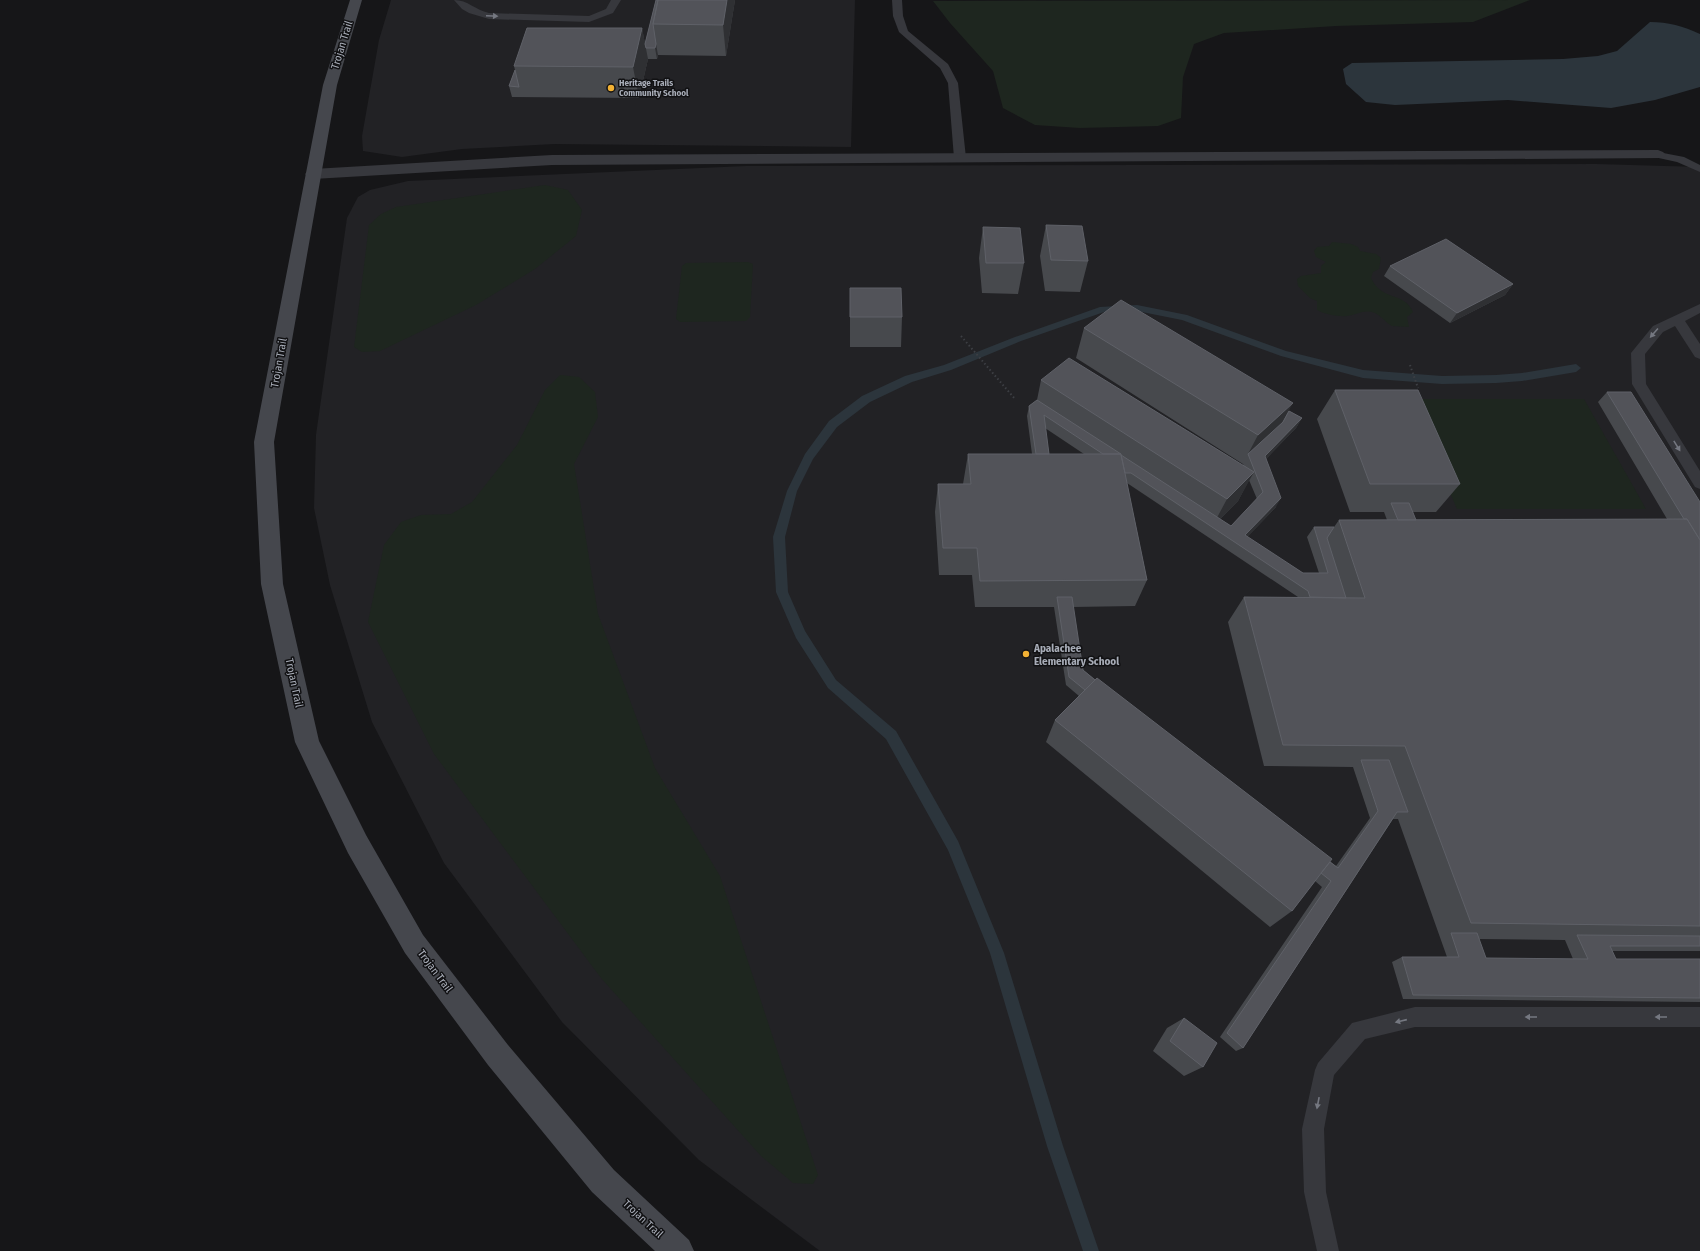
<svg xmlns="http://www.w3.org/2000/svg" width="1700" height="1251" viewBox="0 0 1700 1251" font-family="'Fira Sans Condensed',sans-serif">
  <style>
    .built { fill: #222225 }
    .green { fill: #1e261f }
    .water { fill: #2c353c }
    .lines { fill: none; stroke-linecap: round; stroke-linejoin: round }
    .stream { fill: #2c353c; fill-rule: evenodd }
    .path { stroke: #3d3f44; stroke-width: 2; stroke-dasharray: 1.5 2.5; stroke-linecap: butt }
    .lane { fill: #37383d; fill-rule: evenodd }
    .street { fill: #37383d; fill-rule: evenodd }
    .secondary { fill: #45474d; fill-rule: evenodd }
    .wall { fill: #47494d; fill-rule: evenodd }
    .shaded-wall { fill: #2f3033 }
    .building { fill: #525359; stroke: #5f6168 }
    .oneway { fill: #757881 }
    .poi-dot { fill: #f2b134; stroke: #111113; stroke-width: 1.5 }
    .labels { text-anchor: middle; dominant-baseline: central; stroke-width: 3; stroke-linejoin: round; paint-order: stroke }
    .far-poi-label { font-size: 9px; font-weight: bold; fill: #a8adb8; stroke: #111113; text-anchor: start }
    .street-label { font-size: 11px; fill: #a8adb8; stroke: #111113 }
    .poi-label { font-size: 11px; font-weight: bold; fill: #a8adb8; stroke: #111113; text-anchor: start }
  </style>
  <rect width="100%" height="100%" fill="#161618"/>
  <path class="built" d="M391,0H855L851,147L554,144L462,149L402,157L363,151L362,136L379,40Z
    M1596,164L1700,167V1251H820L699,1160L562,1022L444,863L372,722L330,585L314,508L316,435L347,218L358,197L370,190L408,181L746,166Z"/>
  <path class="green" d="M1530,0L1473,22L1336,26L1224,33L1194,44L1183,77L1181,118L1158,126L1080,128L1035,125L1003,108L993,71L950,23L933,1Z
    M545,185L568,190L582,210L576,236L535,269L476,305L380,351L362,352L354,347L369,225L381,214L396,207Z
    M1332,242L1351,244L1358,247L1360,251L1376,254L1381,258L1379,269L1373,272L1371,278C1382,302 1404,291 1413,312L1407,317L1409,327L1392,326C1384,322 1382,315 1372,312C1362,310 1356,315 1347,316C1339,317 1324,314 1317,310V301L1310,298L1298,286L1297,279L1301,276L1321,273V266L1326,262L1316,257L1314,251L1317,247L1329,246Z
    M748,262L753,264L750,317L746,321L680,322L676,319L682,266L686,263Z
    M560,375L579,377L595,392L598,417L574,464L598,614L655,768L720,876L818,1175L813,1184L793,1183L761,1156L601,978L434,754L368,622L384,545L401,522L421,515L451,514L472,502L517,445L545,390Z
    M1410,399H1584L1646,509H1457Z"/>
  <path class="water" d="M1650,22C1668,22 1683,26 1700,34V87L1655,100L1611,108L1508,100L1395,105L1366,102L1346,84L1343,69L1352,63L1563,59L1598,56L1617,51Z"/>
  <g class="lines">
    <path class="stream" d="M1137,305L1187,315L1286,351L1363,370L1442,376L1496,375L1522,373L1576,364L1581,368L1576,372L1522,381L1496,383L1442,384L1363,378L1281,356L1182,320L1137,311L1104,312L1021,341L951,370L912,382L870,402L837,427L813,459L797,491L785,537L788,592L805,631L836,680L896,731L958,841L1004,953L1063,1146L1099,1251H1083L1047,1146L990,953L948,850L886,739L828,688L796,638L776,592L773,537L787,491L805,454L829,421L862,396L905,376L944,365L1015,337L1100,307Z"/>
    <path class="path" d="M961,336L1015,399
      M1410,365L1418,388"/>
    <path class="lane" d="M454,0C468,0 475,10 489,13L589,16L606,9L611,0H621L613,13L589,22L489,19L469,13L462,9Z
      M892,0H902L903,16L908,31L948,64L958,83L966,158L964,160H956L954,158L948,83L940,68L899,32L893,16Z
      M1658,152L1684,157L1700,165V172L1677,162L1654,157L1652,155Z
      M1700,304V313L1685,321L1700,344V359L1695,357L1675,326L1663,332L1645,354L1646,384L1700,471V489L1695,487L1632,384L1631,353L1653,326Z
      M1415,1007H1700V1027H1415L1365,1039L1334,1075L1324,1129L1326,1192L1339,1251H1317L1304,1192L1302,1129L1315,1070L1318,1063L1352,1023Z"/>
    <path class="street" d="M1658,150L1663,152L1666,155L1663,158L552,165L313,179L308,177L305,174L308,171L313,169L552,155Z"/>
    <path class="secondary" d="M350,0H362L337,85L274,442L283,584L319,741L366,835L423,935L508,1045L614,1170L689,1240L694,1251H655L592,1192L488,1065L405,953L348,853L295,742L261,584L254,442L323,85Z"/>
  </g>
  <path class="wall" d="M656,0H735L726,56L658,55L657,59H648L639,98L512,97L509,86L515,70L514,66L642,28L645,44Z
    M1046,225L1088,261L1080,292L1045,291L1040,256Z
    M983,227L1024,263L1018,294L982,293L979,258Z
    M1390,266L1513,284L1505,295L1450,323L1384,276Z
    M850,288L902,317L901,347H850Z
    M1084,328L1289,411L1302,418L1296,428L1266,459L1276,507L1247,537L1303,573H1319L1307,537L1314,527H1334L1339,520H1387L1384,512H1350L1317,419L1335,390L1460,484L1436,512H1413L1416,520L1667,519L1598,402L1607,392L1700,502V951H1612L1616,959H1700V1002L1403,999L1392,962L1402,957H1447L1398,819H1393L1243,1048L1236,1051L1220,1037L1322,887L1315,881L1292,911L1270,927L1046,742L1055,720L1079,696L1066,685L1054,607H975L972,575H939L935,512L938,484H963L968,454H1032L1027,416L1029,406L1037,400L1041,380L1244,466L1243,464L1076,358ZM1045,428L1084,454H1049ZM1249,480L1257,499L1231,526L1220,519L1238,501ZM1127,483L1298,597H1244L1228,622L1264,766L1353,767L1370,818L1336,866L1083,670L1073,607L1135,606L1147,580ZM1479,939L1565,940L1573,959L1486,958Z
    M1184,1018L1203,1067L1184,1076L1153,1051L1167,1028Z"/>
  <path class="shaded-wall" d="M727,0H735L726,56L723,25Z
    M642,28L648,59L639,98L633,67Z
    M656,44L658,55L657,59L655,48Z
    M1513,284L1505,295L1450,323L1457,313Z
    M1293,403L1277,432L1248,454L1258,435Z
    M1302,418L1296,428L1259,466L1265,456Z
    M1254,472L1238,501L1212,527L1227,499Z
    M1281,498L1276,507L1240,545L1245,535Z"/>
  <path class="building" d="M656,0H658L653,24L656,44L655,48H646L645,44Z
    M658,0H727L723,25L653,24Z
    M527,28H642L633,67L514,66Z
    M515,70L519,87L509,86Z
    M1046,225L1082,226L1088,261L1051,260Z
    M983,227L1020,228L1024,263H986Z
    M1446,239L1513,284L1457,313L1390,266Z
    M850,288H901L902,317H850Z
    M1121,300L1293,403L1258,435L1084,328Z
    M1069,358L1254,472L1227,499L1041,380Z
    M1335,390H1418L1460,484H1370Z
    M1607,392H1631L1700,502V540L1687,519H1684Z
    M1037,400L1121,454H1103L1044,415L1049,454H1036L1029,406Z
    M1289,411L1302,418L1265,456L1281,498L1245,535L1303,573H1328L1314,527H1334L1327,538L1346,598L1310,597L1308,591L1131,473H1125L1121,455L1231,526L1263,492L1248,454L1283,422Z
    M968,454H1121L1147,580L980,581L977,548H943L938,484H971Z
    M1391,503H1409L1416,520H1398Z
    M1687,519L1700,540V926L1471,923L1405,746L1283,745L1244,597L1365,598L1339,520Z
    M1057,597H1072L1083,670L1095,680L1085,690L1069,677Z
    M1097,678L1332,859L1292,911L1055,720Z
    M1361,760H1389L1408,812H1397L1243,1048L1227,1033L1331,881L1321,873L1330,862L1338,868L1378,811Z
    M1451,933H1477L1486,958L1588,959L1577,935L1700,936V946H1610L1616,959H1700V998L1413,995L1402,957H1459Z
    M1184,1018L1217,1043L1203,1067L1170,1041Z"/>
  <defs><path id="oneway-solid" d="M-6-.8H1V-3.2L6.5 0L1 3.2V.8H-6Z"/></defs>
  <g class="oneway">
    <use href="#oneway-solid" transform="translate(492 16) rotate(3)"/>
    <use href="#oneway-solid" transform="translate(1654 333) rotate(131)"/>
    <use href="#oneway-solid" transform="translate(1677 446) rotate(58)"/>
    <use href="#oneway-solid" transform="translate(1531 1017) rotate(180)"/>
    <use href="#oneway-solid" transform="translate(1661 1017) rotate(180)"/>
    <use href="#oneway-solid" transform="translate(1401 1021) rotate(167)"/>
    <use href="#oneway-solid" transform="translate(1318 1103) rotate(101)"/>
  </g>
  <g class="poi-dot">
    <circle cx="611" cy="88" r="4"/>
    <circle cx="1026" cy="654" r="4"/>
  </g>
  <g class="labels">
    <g class="far-poi-label">
      <text x="619" y="83">Heritage Trails<tspan x="619" dy="10">Community School</tspan></text>
    </g>
    <g class="street-label">
      <text transform="translate(342 45) rotate(-73)">Trojan Trail</text>
      <text transform="translate(279 363) rotate(-80)">Trojan Trail</text>
      <text transform="translate(294 683) rotate(78)">Trojan Trail</text>
      <text transform="translate(435 971) rotate(53)">Trojan Trail</text>
      <text transform="translate(643 1219) rotate(43)">Trojan Trail</text>
    </g>
    <g class="poi-label">
      <text x="1034" y="648">Apalachee<tspan x="1034" dy="13">Elementary School</tspan></text>
    </g>
  </g>
</svg>
